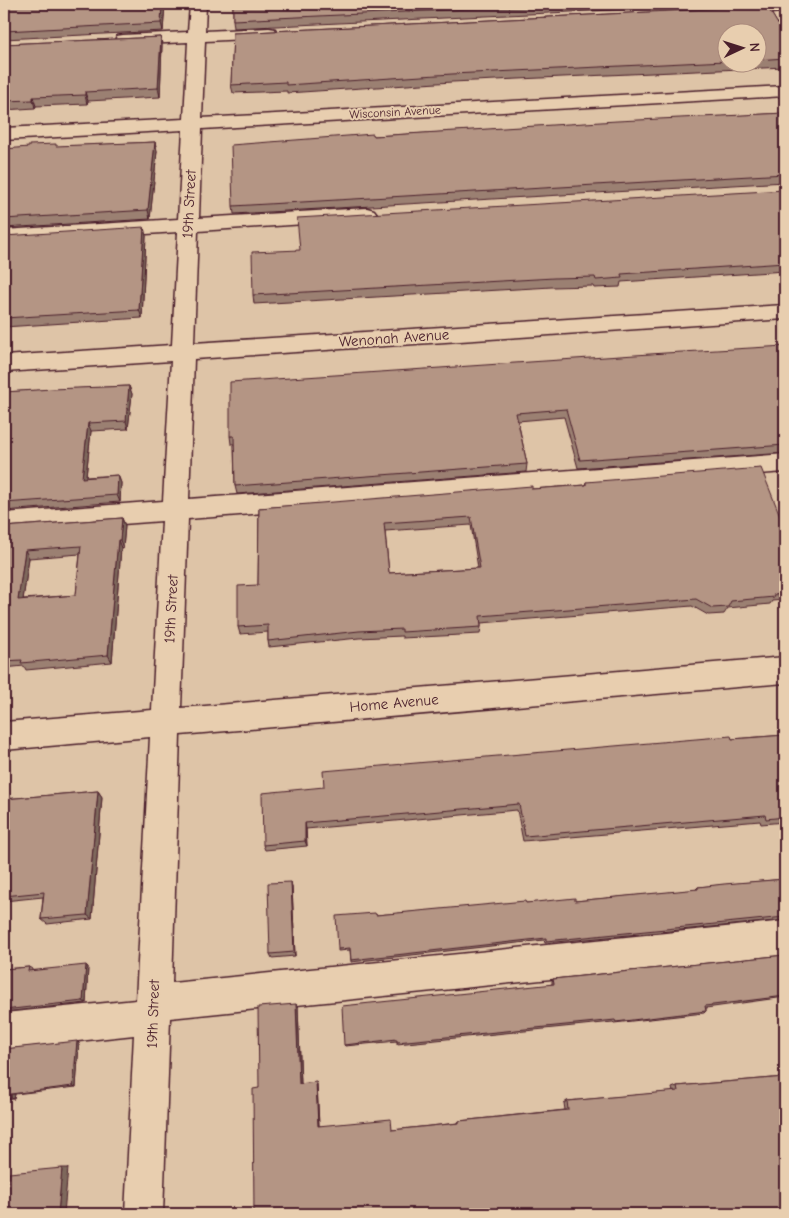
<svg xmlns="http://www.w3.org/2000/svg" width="789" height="1218" viewBox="0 0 789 1218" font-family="'Comic Neue',sans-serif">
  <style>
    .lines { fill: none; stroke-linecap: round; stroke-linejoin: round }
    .minor-casing { stroke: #4a1f2b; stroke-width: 3 }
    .minor { fill: #e8ceaf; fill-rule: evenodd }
    .wall { fill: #9b8072; stroke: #4a1f2b; fill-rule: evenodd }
    .shaded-wall { fill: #7e685c; stroke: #4a1f2b }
    .building { fill: #b49584; stroke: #4a1f2b; fill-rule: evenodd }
    .labels { text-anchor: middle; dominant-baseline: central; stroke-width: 4; stroke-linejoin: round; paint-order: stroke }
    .far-street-label { font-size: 12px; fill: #4a1f2b; stroke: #e8ceaf }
    .street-label { font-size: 15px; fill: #4a1f2b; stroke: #e8ceaf }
  </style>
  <rect width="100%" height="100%" fill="#dec4a7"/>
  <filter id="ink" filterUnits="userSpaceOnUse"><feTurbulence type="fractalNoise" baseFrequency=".02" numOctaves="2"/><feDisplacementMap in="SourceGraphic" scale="10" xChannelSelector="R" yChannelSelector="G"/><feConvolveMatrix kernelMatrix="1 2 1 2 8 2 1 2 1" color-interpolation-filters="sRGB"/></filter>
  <g filter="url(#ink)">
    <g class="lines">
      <g class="minor-casing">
        <path id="minor" d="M190,4H206L205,31L269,28L275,29L277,33L275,37L269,38L205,41L202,118L785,86V96L202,129L199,218L367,208L374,210L377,214L374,218L367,220L198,231L194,343L785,305V319L194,359L189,499L785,454V472L188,519L181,708L785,657V683L180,735L172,983L785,921V955L170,1018L163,1214H125L134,1035L4,1049V1013L136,1000L150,737L4,750V722L152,710L162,521L4,533V513L163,501L171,361L4,372V356L172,345L178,232L4,243V230L178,219L183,130L4,140V128L184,119L188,42L123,45L117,44L115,40L117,36L123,35L188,32Z
          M785,4V12L732,15L726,13L724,10L726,7L732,5Z"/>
      </g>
      <use href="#minor" class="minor"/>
    </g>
    <path class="wall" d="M4,4H165L163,31L4,39Z
      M233,4H738L234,28L233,20Z
      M767,6L785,36V67L452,82L287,93V91L233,93L231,85L233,33ZM726,32H756V62H726Z
      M161,37L162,45L160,97L88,101L87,104L36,106L35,108L4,110V44Z
      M785,113V182L234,214L233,206L374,136Z
      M155,142L157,151L150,219L4,228V149Z
      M785,190V271L621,282L620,287L594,288L593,286L552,287L254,304L253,295L300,250Z
      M4,236H146L142,318L4,327Z
      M785,346V453L578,468L564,417L518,421L527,464L526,472L237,494L235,486L234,444H231L230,436Z
      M129,386L132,394L128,429L91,431L86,477L118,475L121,483L120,502L4,511V392Z
      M586,482L785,528V600L772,601L770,604L728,608L724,614L708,615L692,606L481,623V627L480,634L402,638V636L359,638L269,647L268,641V632L240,634L238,627L258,585L259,508L532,489L585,485ZM471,525L478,568L389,573L385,531Z
      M122,518L125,526L123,548H121L112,662L26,670L24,666L4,668V527ZM80,554L76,595L23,599L29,558Z
      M785,735V822L761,824L760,821L523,841L517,810L306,829L307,846L265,850L263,845L324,787L732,739Z
      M98,791L102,797L92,919L47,924L41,919L43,897L4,901V799Z
      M785,879V920L545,943L544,940L351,962L350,950L338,951V949L376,915L526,903L575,901L695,890L698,887Z
      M291,882L292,887L295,956L272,958L270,954Z
      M785,955V997L706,1008V1011L704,1013L614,1023L613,1022L397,1044V1041L345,1046L344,1045L552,984V981L553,979Z
      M29,967L32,969V971L88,967L86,1003L4,1012V969Z
      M296,1004L298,1007L301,1084H317L319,1126L392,1130L458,1123L459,1121L565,1110L564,1103L567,1101L673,1092L672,1088L677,1086L785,1077L254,1214L259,1088Z
      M79,1043L76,1087L15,1094L14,1099L4,1100V1049Z"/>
    <path class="shaded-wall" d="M162,4H165L163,31L161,23Z
      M161,37L162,45L160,97L158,88Z
      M85,92L88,101L87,104L85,95Z
      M33,97L36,106L35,108L33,100Z
      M155,142L157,151L150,219L148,210Z
      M144,227L146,236L142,318L139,310Z
      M129,386L132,394L128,429L126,421Z
      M88,423L91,431L85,485L82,478Z
      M118,475L121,483L120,502L117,495Z
      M122,518L125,526L123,548L120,540Z
      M118,540L121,548L112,662L108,655Z
      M25,550L29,558L22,607L18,600Z
      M98,791L102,797L92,919L87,915Z
      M305,823L306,829L307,846L305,841Z
      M291,882L292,887L295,956L294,952Z
      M86,965L88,967L86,1003L83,1001Z
      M296,1004L298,1007L301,1086L299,1084Z
      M77,1041L79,1043L76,1087L73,1086Z
      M316,1082L317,1084L319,1127L318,1126Z
      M11,1094H15L14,1099L11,1098Z
      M62,1168H68L64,1214H58Z"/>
    <path class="building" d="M4,4H162L161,23L4,31Z
      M233,4H577L233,20Z
      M767,6L785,36V58L756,60V32H726V61L452,74L286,85V82L231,85L233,33Z
      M161,37L158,88L85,92V95L33,97V100L4,101V44Z
      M785,113V174L233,206L231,145L373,134L374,136L617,121Z
      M155,142L148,210L4,219V149L29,147V145L56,144V146Z
      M785,190V263L621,274L622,278L596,280L595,277L554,278L253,295L252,252L300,250L297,218Z
      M144,227L139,310L4,318V236Z
      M785,346V445L580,460L566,409L516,413L527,464L235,486L234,436H230V382L665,353Z
      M129,386L126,421L88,423L82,478L118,475L117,495L4,503V392L52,389Z
      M761,468L785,528V594L773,595L774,597L731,601L728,607L712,608L696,599L480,616L481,627L402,632V629L359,631L268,641V625L238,627V586L258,585L259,508L532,486V489L586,485V482ZM471,517L480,568L389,573L384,523Z
      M122,518L120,540H118L108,655L21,663L22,660L4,661V527ZM81,546L76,595L18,600L25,550Z
      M785,735V817L766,819L765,815L525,836L519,804L305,823V841L263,845L262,793L324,787L323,771L731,736L732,739Z
      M98,791L87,915L41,919L44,892L4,896V799Z
      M785,879V917L546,941V938L351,960L350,948L338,949L336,916L375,913L376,915L525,901L526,903L575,898V901L698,889V887L724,884Z
      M291,882L294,952L270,954L268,883Z
      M785,955V996L705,1006L706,1011L616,1022L615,1020L397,1042V1039L344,1045L342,1006L554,984L553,979Z
      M86,965L83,1001L4,1010V969L29,967L28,971Z
      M296,1004L299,1084L316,1082L318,1126L391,1119L392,1130L459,1123V1121L568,1110L567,1101L678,1091L677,1086L785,1077V1214H254L253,1089L259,1088L258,1007Z
      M77,1041L73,1086L11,1094V1098L4,1099V1049Z
      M62,1168L58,1214H4V1188H8L9,1173Z"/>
  </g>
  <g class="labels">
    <g class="far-street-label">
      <text transform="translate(395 112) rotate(-3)">Wisconsin Avenue</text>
    </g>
    <g class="street-label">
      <text transform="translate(189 204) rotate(-87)">19th Street</text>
      <text transform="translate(394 338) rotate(-4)">Wenonah Avenue</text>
      <text transform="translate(171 609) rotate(-87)">19th Street</text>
      <text transform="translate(394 703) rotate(-5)">Home Avenue</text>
      <text transform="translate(153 1014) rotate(-88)">19th Street</text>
    </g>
  </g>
  <rect width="789" height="1218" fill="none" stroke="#e8ceaf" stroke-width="20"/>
  <rect x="10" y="10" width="769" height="1198" fill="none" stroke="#4a1f2b" stroke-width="2" filter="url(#ink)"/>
  <g transform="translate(742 48) rotate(86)"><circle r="24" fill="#e8ceaf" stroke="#a9887a"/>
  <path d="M0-4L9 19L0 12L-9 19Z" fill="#4a1f2b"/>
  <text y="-8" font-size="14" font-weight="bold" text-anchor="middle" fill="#4a1f2b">N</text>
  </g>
</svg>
